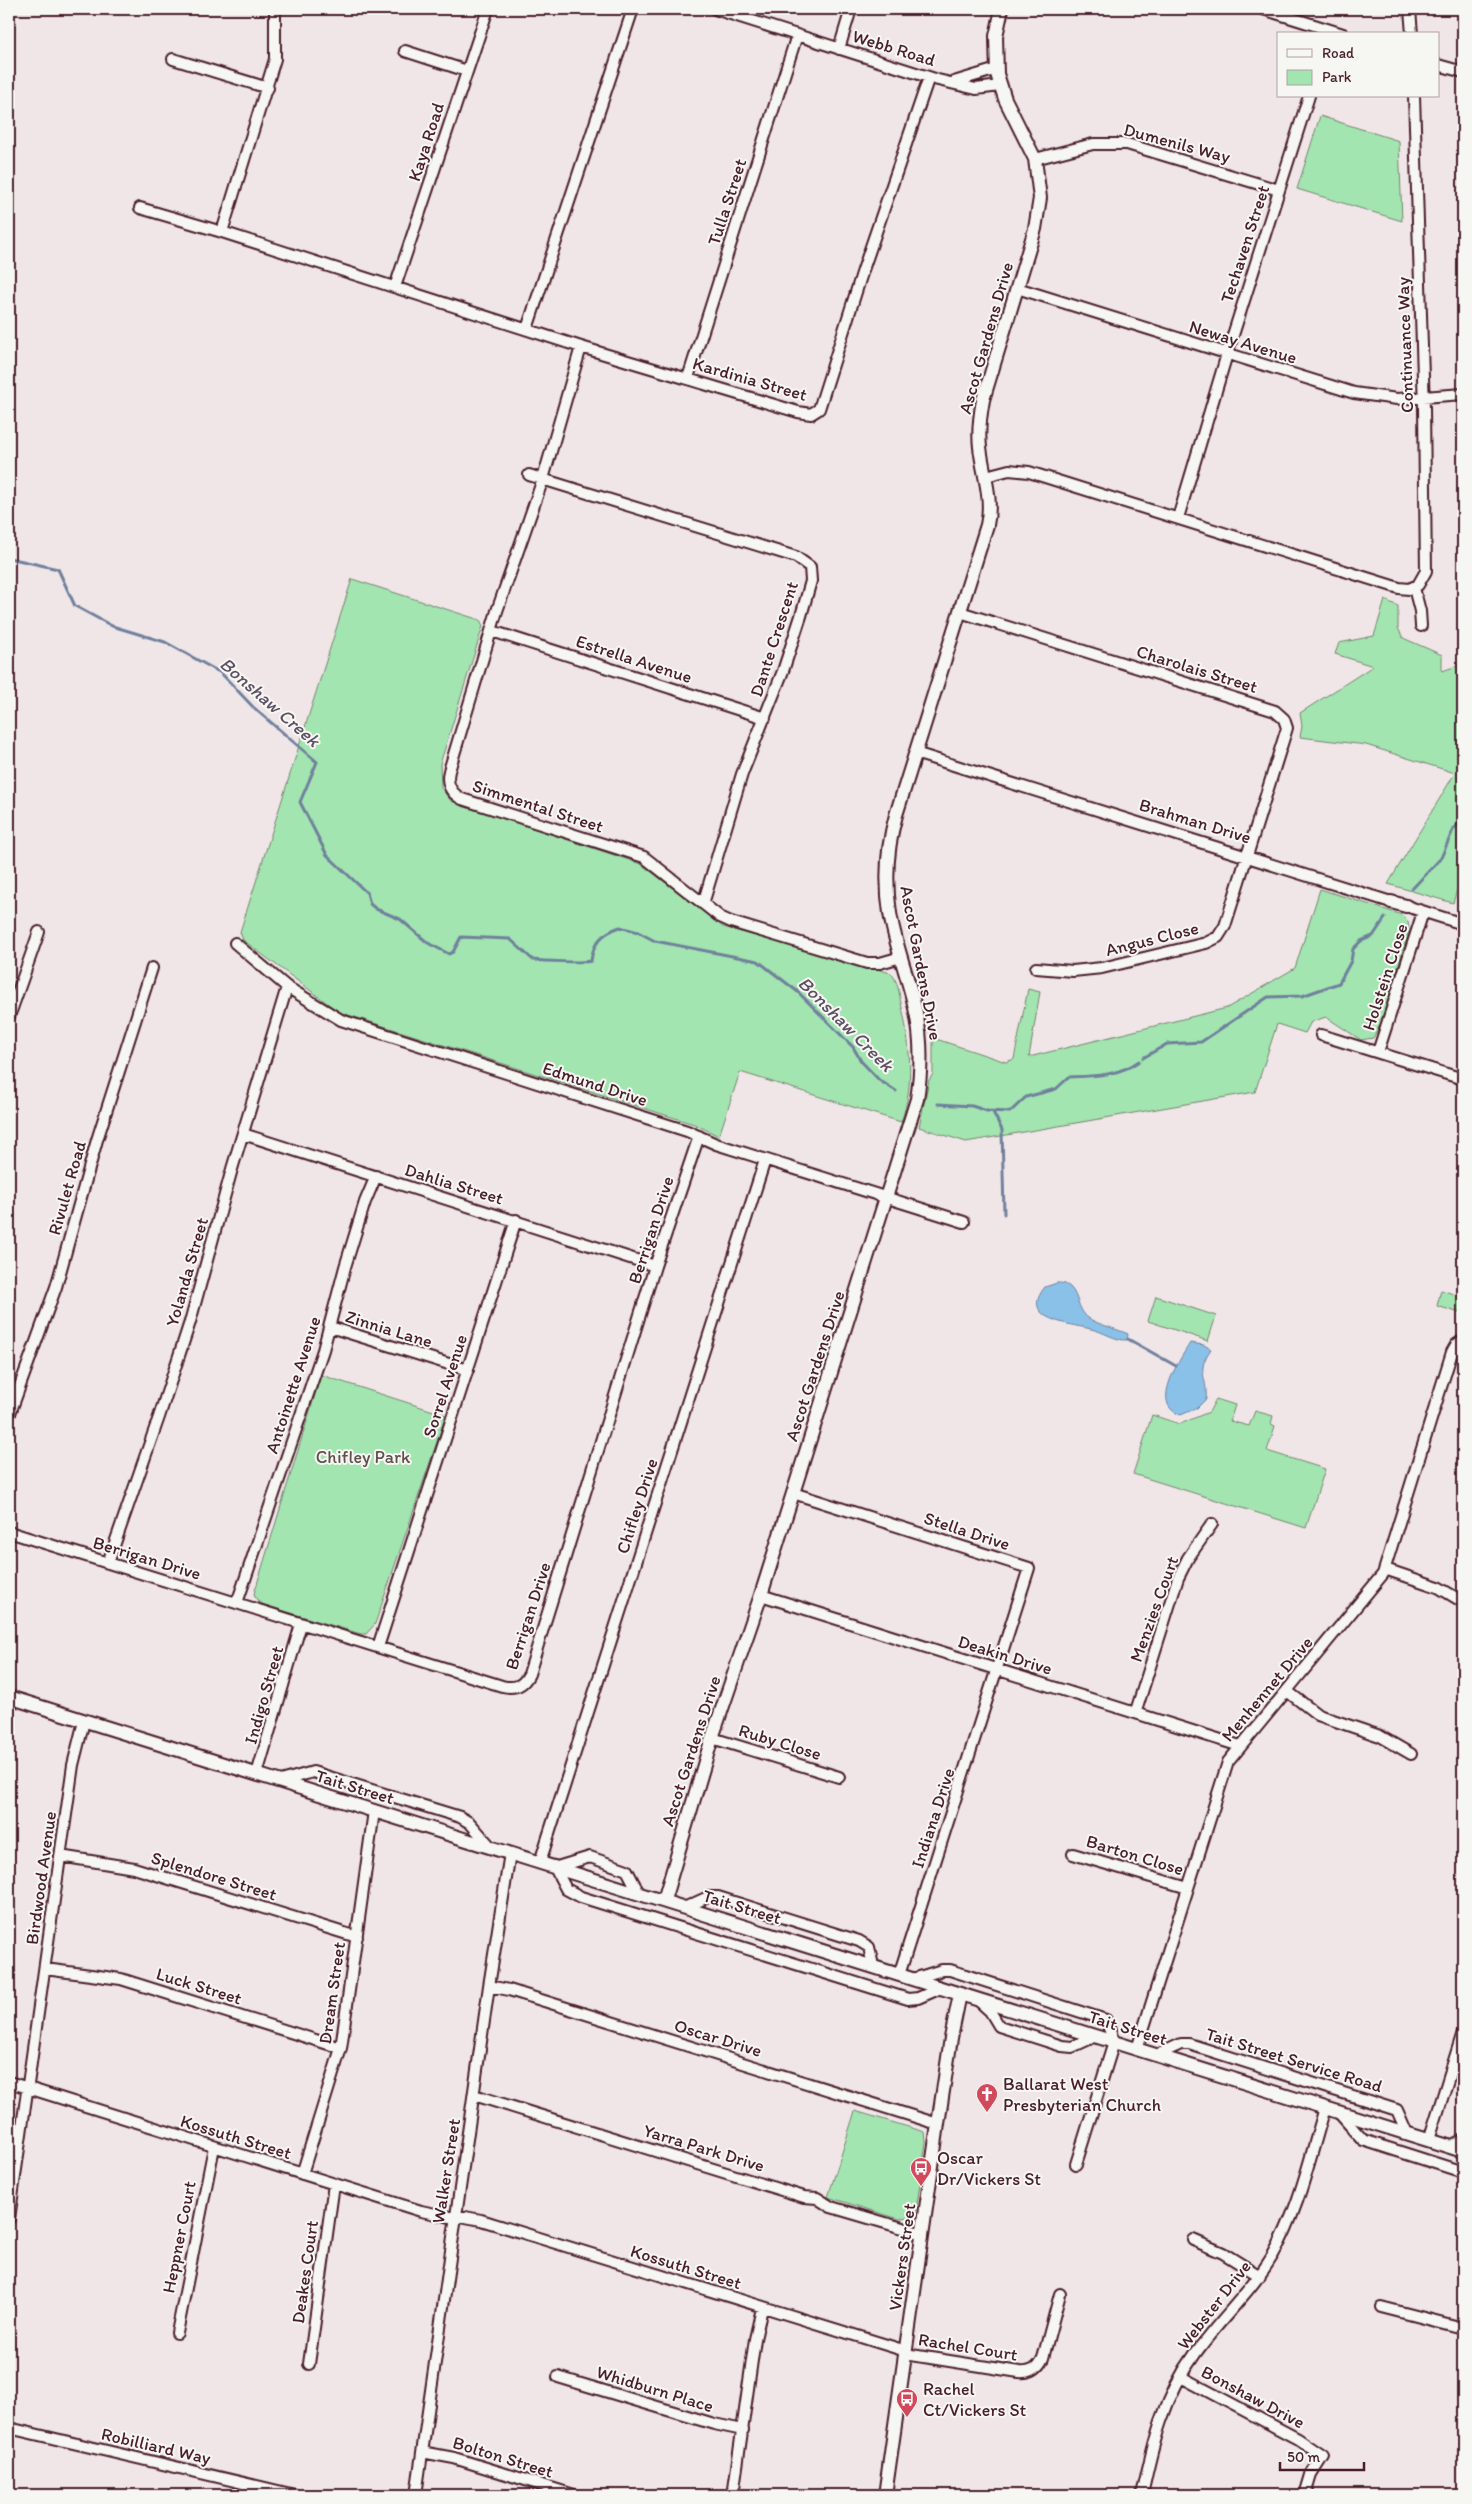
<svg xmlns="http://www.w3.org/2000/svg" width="1472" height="2504" viewBox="0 0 1472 2504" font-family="Itim,sans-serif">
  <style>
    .green { fill: #a2e5b0; stroke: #76826e }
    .water { fill: #8ac1e8; stroke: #70809c }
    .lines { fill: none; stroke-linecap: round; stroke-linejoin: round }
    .stream { stroke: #70809c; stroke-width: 3 }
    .minor-casing { stroke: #4a1f2b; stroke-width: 14 }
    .tertiary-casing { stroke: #4a1f2b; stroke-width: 16 }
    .minor { stroke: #f6f6f2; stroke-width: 10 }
    .tertiary { stroke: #f6f6f2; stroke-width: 12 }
    .labels { text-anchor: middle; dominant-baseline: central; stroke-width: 4; stroke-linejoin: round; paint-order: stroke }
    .street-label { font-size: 18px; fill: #4a1f2b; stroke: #f6f6f2 }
    .park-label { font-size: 18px; fill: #60504c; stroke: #f6f6f2 }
    .poi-label { font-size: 18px; fill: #4a1f2b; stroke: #f6f6f2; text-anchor: start }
    .water-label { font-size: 19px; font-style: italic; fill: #5d5064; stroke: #f6f6f2 }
  </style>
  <rect width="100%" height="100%" fill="#f0e6e8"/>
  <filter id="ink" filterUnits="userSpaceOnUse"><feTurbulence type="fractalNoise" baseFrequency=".02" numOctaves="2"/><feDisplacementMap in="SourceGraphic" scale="10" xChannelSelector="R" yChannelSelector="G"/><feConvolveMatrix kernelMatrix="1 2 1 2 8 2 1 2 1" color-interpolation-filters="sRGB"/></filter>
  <g filter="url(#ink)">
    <path class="green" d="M1320,116L1399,141L1402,221L1297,189Z
      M352,579L480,620L483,626L440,764L441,788L451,801L641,864L723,927L891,973C898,981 899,993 901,1003C910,1042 915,1084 901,1122L740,1072L719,1136L694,1124L339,1012L243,940L240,932Z
      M1385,600L1398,606V628L1403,638L1442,655V671L1463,664V870L1453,903L1388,884L1455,773L1366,745L1300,737L1302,726L1300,713L1373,666L1335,654L1339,643L1374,636Z
      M1320,889L1402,915L1408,921L1409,931L1379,1028L1373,1038L1361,1040L1326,1017L1311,1022L1305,1033L1277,1024L1255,1092L966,1142L919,1127L929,1080L933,1074V1038L1006,1062L1014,1059L1028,989L1040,992L1029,1057L1227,1008L1295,968Z
      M1441,1290L1463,1297V1314L1437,1306Z
      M1156,1296L1216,1316L1208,1341L1148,1321Z
      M321,1375L446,1415L375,1624L366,1634H361L264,1605L257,1600L254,1594Z
      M1216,1399L1235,1405L1230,1421L1249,1426L1255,1411L1273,1416L1271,1424L1275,1426L1267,1451L1325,1469L1306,1528L1133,1474L1152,1415L1180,1424L1209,1412Z
      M855,2111L925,2132L926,2142L916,2211L909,2218L899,2219L828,2197Z"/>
    <path class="water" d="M1057,1283C1078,1282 1075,1304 1085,1315C1091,1323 1118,1329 1128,1334L1127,1340C1116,1341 1102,1331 1091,1329C1071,1324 1018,1320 1045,1287Z
      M1190,1343L1204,1345L1211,1349C1195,1372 1208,1375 1206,1399L1197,1408L1181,1415C1149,1405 1179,1361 1190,1343Z"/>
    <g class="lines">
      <path class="stream" d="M9,558L58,569L75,606L112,626L165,642L221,673L254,708L317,762L300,802L327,855L367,893L370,904L376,909L400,919L428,943L449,954L453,952L461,937L510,939L533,960C542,961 585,963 591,961C593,942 603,933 620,927L638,932L655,941L758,961L798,992L853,1047L861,1061L879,1080L896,1091
        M1412,889L1441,858L1453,830L1463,818
        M1143,1058L1167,1044L1201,1042L1268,997L1302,996L1339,983L1351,961L1353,949L1361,941L1373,936L1385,918
        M938,1104L972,1106L987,1111L1010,1112L1026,1097L1056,1089L1069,1077C1094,1076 1119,1076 1139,1061
        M993,1112L1002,1130L1004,1214
        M1128,1339L1176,1366"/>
      <g class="minor-casing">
        <path id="minor" d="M275,9V59L222,232L581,347L798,412L811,414L819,409L863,270L929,77
          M715,9L938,80L976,89L1000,86
          M1263,9L1343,34
          M1410,9L1412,34
          M839,49L851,9
          M405,51L467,71
          M173,59L268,88
          M1438,65L1463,72
          M954,82L997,69
          M1035,159L1093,144H1127L1279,190
          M140,208L222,232
          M395,287L488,9
          M1017,288L1354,393L1397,399L1463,394
          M527,329L633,9
          M581,347L543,479L497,611L449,771C446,783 450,793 462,799L644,857L720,917L731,922L867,963H880L901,957
          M688,378L797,35
          M529,475L796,557L810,567L811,581L801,616L783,671L742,774L703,904
          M986,476L1009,470L1029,472L1399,588L1409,589L1418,585L1426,571L1424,408L1414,96
          M1178,518L1227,354L1309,96
          M1414,588L1420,611L1421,626
          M960,612L1275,711L1284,719L1287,728L1225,926L1218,937L1206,943L1102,968L1073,971L1036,968
          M492,631L765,718
          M915,753L1391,902
          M1406,906L1463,924
          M235,943L287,987L341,1020L687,1131L716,1144L964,1222
          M9,1017L39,932
          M1321,1035L1463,1079
          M1378,1052L1423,912
          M243,1134L655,1266
          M330,1327L468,1370
          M9,1416L56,1287L97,1140L152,968
          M793,1493L1029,1568L899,1975
          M9,1532L502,1686C515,1689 523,1686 529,1674L655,1266L699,1136
          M108,1563L159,1417L190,1322L232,1169L287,987
          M1385,1569L1438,1587L1463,1602
          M761,1595L1240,1746
          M237,1603L323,1350L345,1267L365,1202L376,1176
          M378,1647L516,1220
          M1287,1691L1318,1715L1380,1736L1411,1754
          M1136,1711L1178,1578L1188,1558L1212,1524
          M712,1738L839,1777
          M257,1774L301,1624
          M281,1781L313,1772L460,1817L470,1823L491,1847
          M1073,1854L1188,1888
          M60,1856L134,1868L357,1937
          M540,1862L765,1160
          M554,1866L566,1889L581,1897L908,1999L918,1998L941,1988
          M557,1867L590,1857L627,1870L639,1893
          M686,1907L708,1897H718L859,1941L869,1947L873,1966
          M45,1969L121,1979L341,2048
          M913,1979L942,1970H950L1106,2020L1114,2042L1076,2164
          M489,1986L509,1990L938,2124
          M980,2002L990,2011L999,2026L1062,2046L1072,2047L1096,2036
          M1137,2049L1228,1762L1383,1574L1452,1352L1456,1345L1463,1340
          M1157,2055L1181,2044H1189L1397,2110L1407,2133
          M9,2082L421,2211L455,2218
          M474,2095L804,2197L817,2198L831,2207L923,2234
          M1339,2113L1363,2140L1463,2172
          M1429,2140L1463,2032
          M1450,2147L1463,2140
          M302,2174L341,2048L374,1811
          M455,2215L481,2220L906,2351
          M9,2219L73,1765L84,1721
          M1193,2240L1223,2253L1260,2276
          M1381,2307L1463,2328
          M177,2333L214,2147
          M905,2354L1019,2372C1031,2373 1038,2369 1043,2358L1060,2294
          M309,2364L334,2184
          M558,2377L714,2424L743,2430
          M1181,2377L1298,2439L1323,2456L1311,2475L1305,2495
          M9,2428L295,2495
          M422,2452L454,2458L574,2495
          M243,2495L245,2484
          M416,2495L489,1986L510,1853
          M733,2495L755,2339L762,2308
          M1142,2495C1153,2444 1164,2396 1195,2354C1220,2319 1251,2292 1273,2255C1299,2210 1310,2157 1325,2108"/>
      </g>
      <g class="tertiary-casing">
        <path id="tertiary" d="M1391,902L1406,906
          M9,1697L1463,2151
          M664,1900L712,1738L761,1595L917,1099C922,1068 922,1038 915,1008C908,976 895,945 890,913C885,880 887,847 896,815L987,525C993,498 983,474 980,447C978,431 980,416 983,400L1035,229L1040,198L1035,159L1005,99L997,74L996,36L1002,9
          M885,2495L938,2124L951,2038L960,1994"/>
      </g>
      <use href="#minor" class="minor"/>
      <use href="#tertiary" class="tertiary"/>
    </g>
  </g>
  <defs>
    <g id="church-pin" transform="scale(1.125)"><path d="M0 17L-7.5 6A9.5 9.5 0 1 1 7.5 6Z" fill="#d1495b" stroke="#f6f6f2"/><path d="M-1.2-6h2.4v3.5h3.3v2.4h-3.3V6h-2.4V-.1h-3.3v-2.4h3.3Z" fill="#fff"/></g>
    <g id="bus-pin" transform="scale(1.125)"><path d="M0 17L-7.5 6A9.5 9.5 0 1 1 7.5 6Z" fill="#d1495b" stroke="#f6f6f2"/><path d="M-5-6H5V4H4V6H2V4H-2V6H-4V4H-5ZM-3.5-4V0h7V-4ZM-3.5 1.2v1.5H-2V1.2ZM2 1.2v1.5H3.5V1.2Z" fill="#fff"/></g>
  </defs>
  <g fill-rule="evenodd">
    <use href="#church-pin" x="987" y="2094"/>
    <use href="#bus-pin" x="921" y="2168"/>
    <use href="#bus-pin" x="907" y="2399"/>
  </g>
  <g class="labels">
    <g class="street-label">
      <text transform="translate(894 48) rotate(17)">Webb Road</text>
      <text transform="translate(426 142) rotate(-72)">Kaya Road</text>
      <text transform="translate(1177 143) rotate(15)">Dumenils Way</text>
      <text transform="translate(727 202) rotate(-72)">Tulla Street</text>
      <text transform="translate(1245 244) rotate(-72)">Techaven Street</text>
      <text transform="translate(986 338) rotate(-74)">Ascot Gardens Drive</text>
      <text transform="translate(1243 342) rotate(17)">Neway Avenue</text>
      <text transform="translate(1405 345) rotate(-92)">Continuance Way</text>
      <text transform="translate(750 379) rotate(16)">Kardinia Street</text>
      <text transform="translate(774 639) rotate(-72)">Dante Crescent</text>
      <text transform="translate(634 659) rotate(18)">Estrella Avenue</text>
      <text transform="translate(1197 669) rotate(17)">Charolais Street</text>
      <text transform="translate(538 806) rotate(18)">Simmental Street</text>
      <text transform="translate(1195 821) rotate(17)">Brahman Drive</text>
      <text transform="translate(1152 939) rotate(-14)">Angus Close</text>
      <text transform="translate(921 963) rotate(79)">Ascot Gardens Drive</text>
      <text transform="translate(1385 977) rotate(-72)">Holstein Close</text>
      <text transform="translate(595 1084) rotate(18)">Edmund Drive</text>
      <text transform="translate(454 1184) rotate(17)">Dahlia Street</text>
      <text transform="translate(67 1188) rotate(-74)">Rivulet Road</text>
      <text transform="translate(651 1230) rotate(-72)">Berrigan Drive</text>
      <text transform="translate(187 1272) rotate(-74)">Yolanda Street</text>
      <text transform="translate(389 1329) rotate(17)">Zinnia Lane</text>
      <text transform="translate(815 1366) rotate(-72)">Ascot Gardens Drive</text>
      <text transform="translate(293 1385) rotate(-72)">Antoinette Avenue</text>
      <text transform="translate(445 1386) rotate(-72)">Sorrel Avenue</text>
      <text transform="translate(637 1506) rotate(-72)">Chifley Drive</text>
      <text transform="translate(967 1531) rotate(18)">Stella Drive</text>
      <text transform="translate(147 1558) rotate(17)">Berrigan Drive</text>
      <text transform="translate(1154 1609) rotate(-70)">Menzies Court</text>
      <text transform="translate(528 1616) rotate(-72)">Berrigan Drive</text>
      <text transform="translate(1005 1655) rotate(17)">Deakin Drive</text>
      <text transform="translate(1267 1689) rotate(-50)">Menhennet Drive</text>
      <text transform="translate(264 1695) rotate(-74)">Indigo Street</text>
      <text transform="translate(780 1742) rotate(17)">Ruby Close</text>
      <text transform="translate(691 1751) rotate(-72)">Ascot Gardens Drive</text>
      <text transform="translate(355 1787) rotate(17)">Tait Street</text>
      <text transform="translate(933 1818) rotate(-72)">Indiana Drive</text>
      <text transform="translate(1135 1855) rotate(17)">Barton Close</text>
      <text transform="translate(214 1876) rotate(17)">Splendore Street</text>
      <text transform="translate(41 1878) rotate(-82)">Birdwood Avenue</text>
      <text transform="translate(742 1907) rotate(17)">Tait Street</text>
      <text transform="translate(199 1986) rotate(17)">Luck Street</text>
      <text transform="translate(332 1993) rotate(-82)">Dream Street</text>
      <text transform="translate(1128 2028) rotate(17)">Tait Street</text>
      <text transform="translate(718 2038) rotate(17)">Oscar Drive</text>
      <text transform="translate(1294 2060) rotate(17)">Tait Street Service Road</text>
      <text transform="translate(236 2137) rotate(17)">Kossuth Street</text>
      <text transform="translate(704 2148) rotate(17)">Yarra Park Drive</text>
      <text transform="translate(446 2171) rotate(-81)">Walker Street</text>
      <text transform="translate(179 2237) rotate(-79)">Heppner Court</text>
      <text transform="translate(902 2257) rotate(-82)">Vickers Street</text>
      <text transform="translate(686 2267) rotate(17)">Kossuth Street</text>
      <text transform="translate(305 2272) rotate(-82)">Deakes Court</text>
      <text transform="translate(1214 2305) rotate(-52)">Webster Drive</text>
      <text transform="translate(968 2347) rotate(9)">Rachel Court</text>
      <text transform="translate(655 2389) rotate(17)">Whidburn Place</text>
      <text transform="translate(1253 2397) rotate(28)">Bonshaw Drive</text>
      <text transform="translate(156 2446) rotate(13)">Robilliard Way</text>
      <text transform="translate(503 2457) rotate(17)">Bolton Street</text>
    </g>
    <g class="park-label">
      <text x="363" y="1457">Chifley Park</text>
    </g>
    <g class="poi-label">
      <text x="1003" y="2084">Ballarat West<tspan x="1003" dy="21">Presbyterian Church</tspan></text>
      <text x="937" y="2158">Oscar<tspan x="937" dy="21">Dr/Vickers St</tspan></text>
      <text x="923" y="2389">Rachel<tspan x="923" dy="21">Ct/Vickers St</tspan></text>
    </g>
    <g class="water-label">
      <text transform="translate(270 702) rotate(41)">Bonshaw Creek</text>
      <text transform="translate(846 1024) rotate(45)">Bonshaw Creek</text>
    </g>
  </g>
  <rect width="1472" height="2504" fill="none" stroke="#f6f6f2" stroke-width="30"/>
  <rect x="15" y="15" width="1442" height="2474" fill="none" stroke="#4a1f2b" stroke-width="2" filter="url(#ink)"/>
  <rect x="1277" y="32" width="162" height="65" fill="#f6f6f2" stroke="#b1a0a2"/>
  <rect x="1287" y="49" width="25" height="8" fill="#f6f6f2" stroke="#b1a0a2"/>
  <text x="1322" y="58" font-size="15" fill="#4a1f2b">Road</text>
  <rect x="1287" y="70" width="25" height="15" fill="#a2e5b0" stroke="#b1a0a2"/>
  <text x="1322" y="82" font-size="15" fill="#4a1f2b">Park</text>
  <path d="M1280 2462v8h84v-8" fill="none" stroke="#4a1f2b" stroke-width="2.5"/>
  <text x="1287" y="2462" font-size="15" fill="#4a1f2b" stroke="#f6f6f2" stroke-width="4" paint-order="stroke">50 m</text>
</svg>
